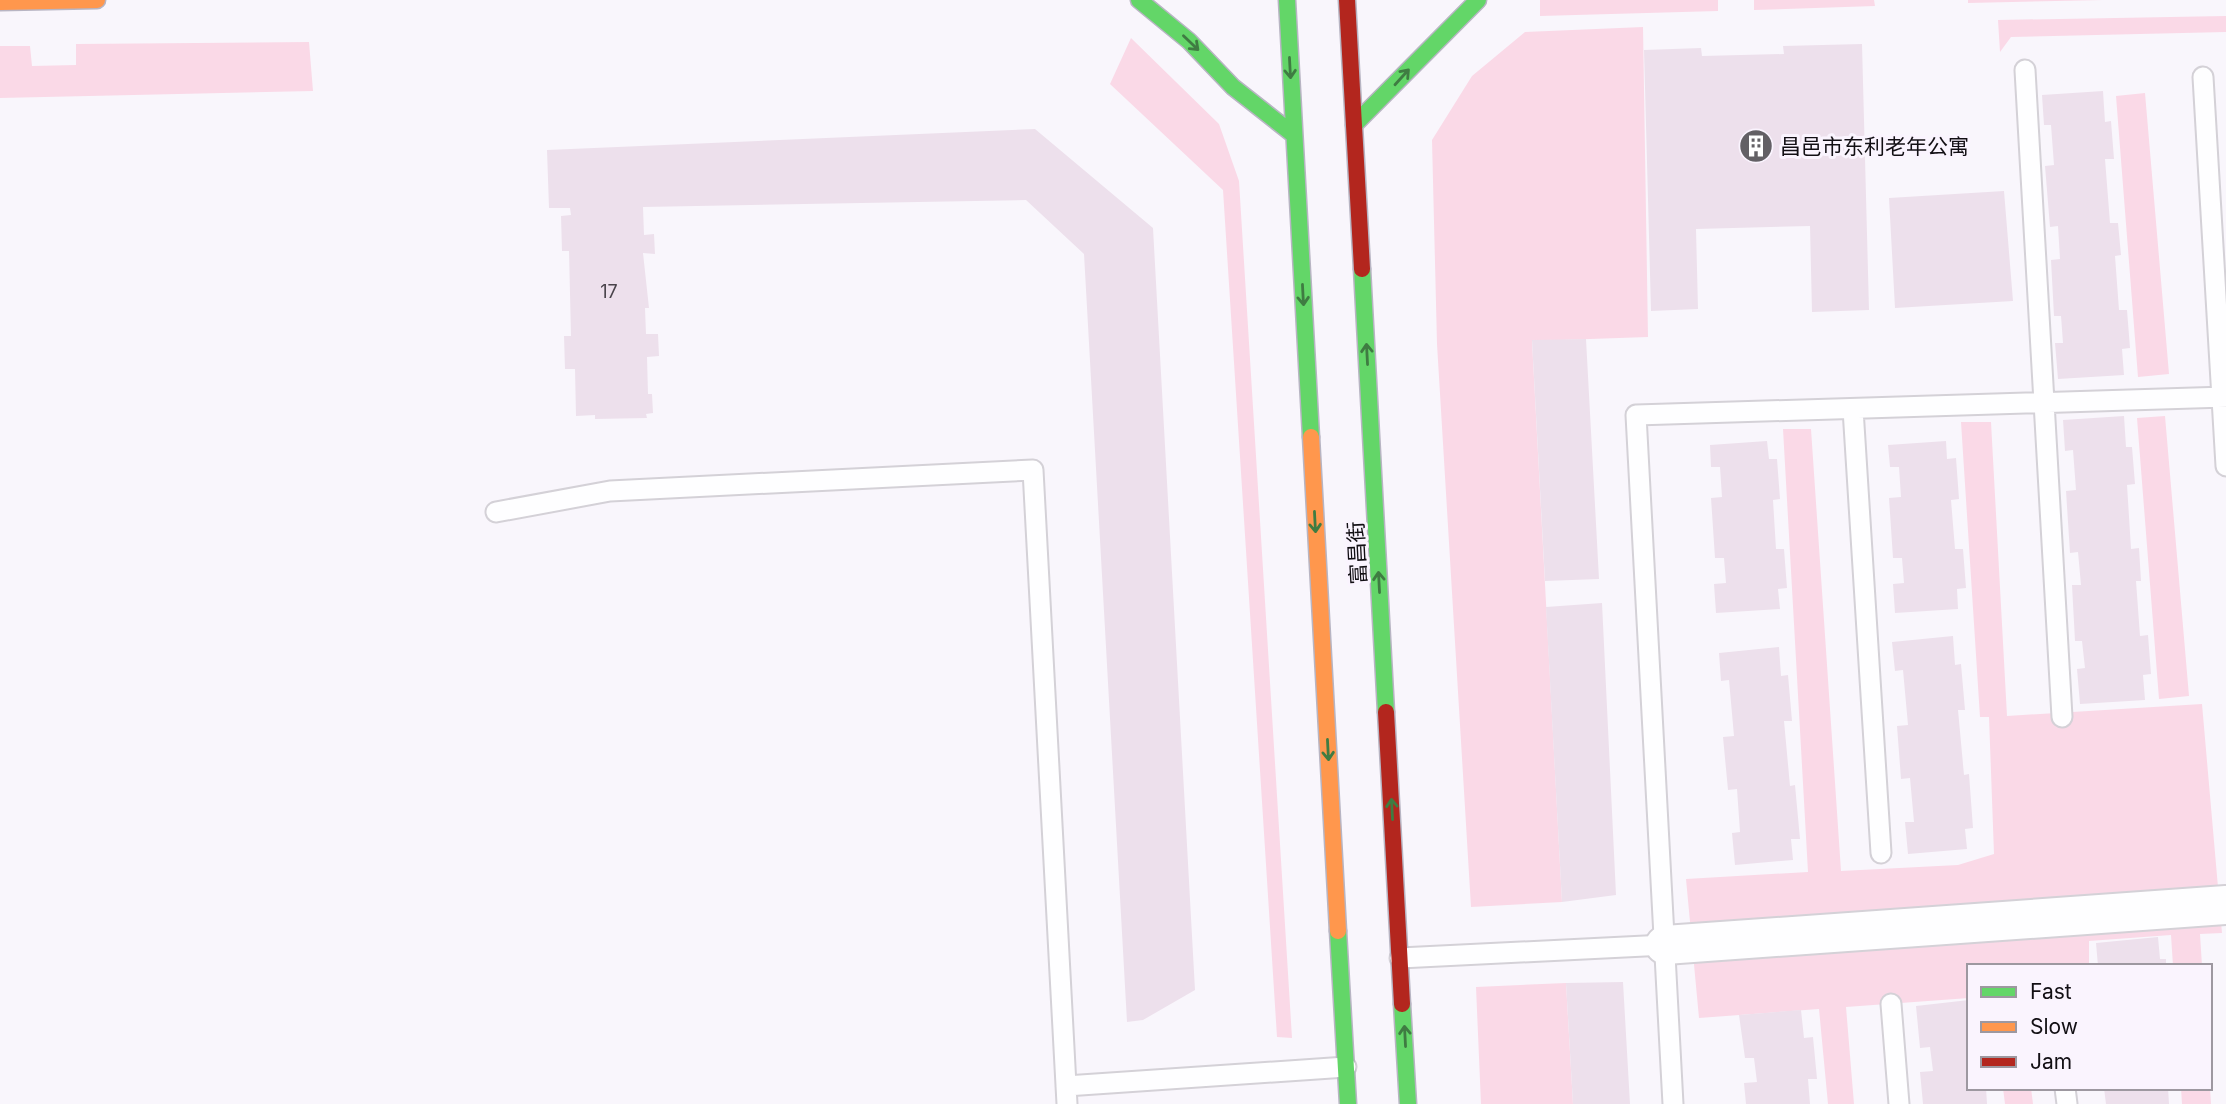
<svg xmlns="http://www.w3.org/2000/svg" width="2226" height="1104" viewBox="0 0 2226 1104" font-family="Inter,'Noto Sans SC',sans-serif">
  <style>
    .green { fill: #fad9e7 }
    .building { fill: #ede0ec }
    .lines { fill: none; stroke-linecap: round; stroke-linejoin: round }
    .lane-casing { stroke: #d4d1d7; stroke-width: 23 }
    .street-casing { stroke: #d4d1d7; stroke-width: 42 }
    .fast-casing { stroke: #b8b5c3; stroke-width: 19 }
    .slow-casing { stroke: #b8b5c3; stroke-width: 19 }
    .jam-casing { stroke: #b8b5c3; stroke-width: 19 }
    .lane { stroke: #fefeff; stroke-width: 19 }
    .street { stroke: #fefeff; stroke-width: 38 }
    .fast { stroke: #63d668; stroke-width: 16 }
    .slow { stroke: #ff974d; stroke-width: 16 }
    .jam { stroke: #b3261e; stroke-width: 16 }
    .oneway { stroke: #3f7c42 }
    .labels { text-anchor: middle; dominant-baseline: central; stroke-width: 6; stroke-linejoin: round; paint-order: stroke }
    .number-label { font-size: 18px; fill: #4a444b }
    .poi-label { font-size: 21px; fill: #120f14; stroke: #faf4fe; text-anchor: start }
    .street-label { font-size: 21px; fill: #120f14; stroke: #faf4fe }
  </style>
  <rect width="100%" height="100%" fill="#f9f6fc"/>
  <path class="green" d="M1540,0H1718V11L1540,16Z
    M1754,0H1874L1875,6L1754,10Z
    M1968,0H2103L1968,3Z
    M2226,16V32L2011,37L2000,52L1998,20Z
    M1643,27L1648,337L1532,341L1562,902L1471,907L1437,344L1432,140L1472,76L1525,32Z
    M1131,38L1219,124L1239,181L1292,1038L1277,1037L1223,190L1110,84Z
    M309,42L313,91L0,98V46H30L32,66L76,65V44Z
    M2145,93L2169,374L2138,377L2116,96Z
    M2165,416L2189,696L2159,699L2137,418Z
    M1961,422H1991L2007,716L2202,704L2222,933L2200,934L2202,966H2173L2171,935L2089,941V966H1969V998L1846,1007L1854,1104H1828L1819,1009L1699,1018L1686,879L1808,872L1783,429H1811L1841,871L1958,865L1994,854L1989,717H1980Z
    M1566,983L1573,1104H1481L1476,987Z
    M2003,1088H2031L2033,1104H2005Z
    M2181,1088H2210L2211,1104H2182Z"/>
  <path class="building" d="M1862,44L1869,310L1812,312L1810,226L1696,229L1698,309L1651,311L1644,50L1701,48L1702,56L1784,54L1783,46Z
    M2103,91L2105,122L2111,121L2114,159H2105L2110,223H2118L2121,255L2115,256L2119,310H2127L2130,348L2122,349L2124,375L2058,379L2055,343H2063L2061,316H2054L2051,260L2060,259L2058,226L2050,227L2045,166L2054,165L2051,125H2044L2042,95Z
    M1035,129L1153,228L1195,990L1143,1020L1127,1022L1084,254L1026,200L643,207L644,235L654,234L655,254L643,253L649,308H645L646,334H658L659,356L647,357L648,394H652L653,413L646,414L647,418L595,419V415L576,416L575,369H565L564,336H571L569,251H562L561,216L571,215L570,208H549L547,150Z
    M2004,191L2013,301L1895,308L1889,198Z
    M1586,339L1599,579L1545,581L1532,340Z
    M2124,416L2126,447H2132L2135,484L2127,485L2131,549L2139,548L2141,581H2136L2140,636L2148,635L2151,674L2143,675L2145,700L2080,704L2077,669L2085,668L2082,641H2075L2072,585H2081L2078,552L2070,553L2066,491L2076,490L2073,450L2065,451L2063,420Z
    M1767,441L1769,459H1777L1780,499L1773,500L1776,549H1784L1787,588L1778,589L1780,609L1716,613L1714,584L1726,583L1724,558H1715L1711,498L1722,497L1720,467H1711L1710,445Z
    M1946,441L1947,459L1956,458L1959,499L1951,500L1955,549H1963L1966,588L1957,589L1958,609L1895,613L1893,584L1904,583L1902,558H1893L1889,498L1901,497L1899,467H1890L1888,445Z
    M1602,603L1616,895L1562,902L1546,607Z
    M1953,636L1955,665L1961,664L1965,710H1958L1964,775L1969,774L1973,828L1965,829L1967,849L1908,854L1905,822H1914L1910,778L1901,779L1897,726L1908,725L1903,670L1895,671L1892,642Z
    M1779,647L1781,676L1788,675L1792,721H1784L1790,786L1795,785L1800,839H1791L1793,860L1735,865L1732,833L1740,832L1737,789L1728,790L1723,737L1734,736L1729,680L1721,681L1719,653Z
    M2158,937L2160,959H2166V966H2098L2096,943Z
    M1623,982L1630,1104H1573L1566,983Z
    M1969,1000V1088H1986L1987,1104H1923L1920,1072L1933,1071L1930,1047L1920,1048L1916,1006Z
    M1801,1010L1804,1038L1813,1037L1817,1079H1808L1810,1104H1746L1744,1083L1757,1082L1754,1058H1745L1739,1015Z
    M2104,1088H2168L2169,1104H2106Z"/>
  <g class="lines">
    <g class="lane-casing">
      <path id="lane" d="M2025,70L2062,717
        M2203,77L2226,466
        M1853,409L1881,853
        M496,512L610,491L1033,470L1067,1104
        M1400,958L1665,945
        M1891,1004L1899,1104
        M1066,1086L1346,1067
        M2065,1088L2067,1104
        M1673,1104L1636,415L2226,397"/>
    </g>
    <g class="street-casing">
      <path id="street" d="M1665,945L2226,905"/>
    </g>
    <g class="fast-casing">
      <path id="fast" d="M1139,0L1189,41L1233,87L1294,135
        M1287,0L1311,437
        M1354,125L1478,0
        M1362,269L1386,712
        M1338,931L1348,1104
        M1402,1004L1408,1104"/>
    </g>
    <g class="slow-casing">
      <path id="slow" d="M0,2L97,0
        M1311,437L1338,931"/>
    </g>
    <g class="jam-casing">
      <path id="jam" d="M1347,0L1362,269
        M1386,712L1402,1004"/>
    </g>
    <use href="#lane" class="lane"/>
    <use href="#street" class="street"/>
    <use href="#fast" class="fast"/>
    <use href="#slow" class="slow"/>
    <use href="#jam" class="jam"/>
  </g>
  <defs><path id="oneway-shaft" d="M-6 0H5M1.5-3L5.5 0L1.5 3" fill="none" stroke-width="1.6" stroke-linecap="round" stroke-linejoin="round" transform="scale(1.75)"/></defs>
  <g class="oneway">
    <use href="#oneway-shaft" transform="translate(1191 43) rotate(44)"/>
    <use href="#oneway-shaft" transform="translate(1290 68) rotate(87)"/>
    <use href="#oneway-shaft" transform="translate(1402 77) rotate(-48)"/>
    <use href="#oneway-shaft" transform="translate(1303 295) rotate(87)"/>
    <use href="#oneway-shaft" transform="translate(1367 354) rotate(-93)"/>
    <use href="#oneway-shaft" transform="translate(1315 522) rotate(87)"/>
    <use href="#oneway-shaft" transform="translate(1379 582) rotate(-93)"/>
    <use href="#oneway-shaft" transform="translate(1328 750) rotate(87)"/>
    <use href="#oneway-shaft" transform="translate(1392 809) rotate(-93)"/>
    <use href="#oneway-shaft" transform="translate(1405 1036) rotate(-93)"/>
  </g>
  <defs>
    <g id="building-disc" transform="scale(1.75)"><circle r="9.5" fill="#636065" stroke="#faf4fe"/><path d="M-4-6H4V6H1V3H-1V6H-4ZM-2.5-4.3h1.7v1.8h-1.7ZM.8-4.3h1.7v1.8H.8ZM-2.5-1h1.7V.8h-1.7ZM.8-1h1.7V.8H.8Z" fill="#fff"/></g>
  </defs>
  <g fill-rule="evenodd">
    <use href="#building-disc" x="1756" y="146"/>
  </g>
  <g class="labels">
    <g class="number-label">
      <text x="609" y="291">17</text>
    </g>
    <g class="poi-label">
      <text x="1780" y="146">昌邑市东利老年公寓</text>
    </g>
    <g class="street-label">
      <text transform="translate(1357 553) rotate(-93)">富昌街</text>
    </g>
  </g>
  <rect x="1967" y="964" width="245" height="126" fill="#faf4fe" stroke="#9d98a0" stroke-width="2"/>
  <rect x="1981" y="987" width="35" height="10" fill="#63d668" stroke="#9d98a0" stroke-width="2"/>
  <text x="2030" y="999" font-size="21" fill="#120f14">Fast</text>
  <rect x="1981" y="1022" width="35" height="10" fill="#ff974d" stroke="#9d98a0" stroke-width="2"/>
  <text x="2030" y="1034" font-size="21" fill="#120f14">Slow</text>
  <rect x="1981" y="1057" width="35" height="10" fill="#b3261e" stroke="#9d98a0" stroke-width="2"/>
  <text x="2030" y="1069" font-size="21" fill="#120f14">Jam</text>
</svg>
